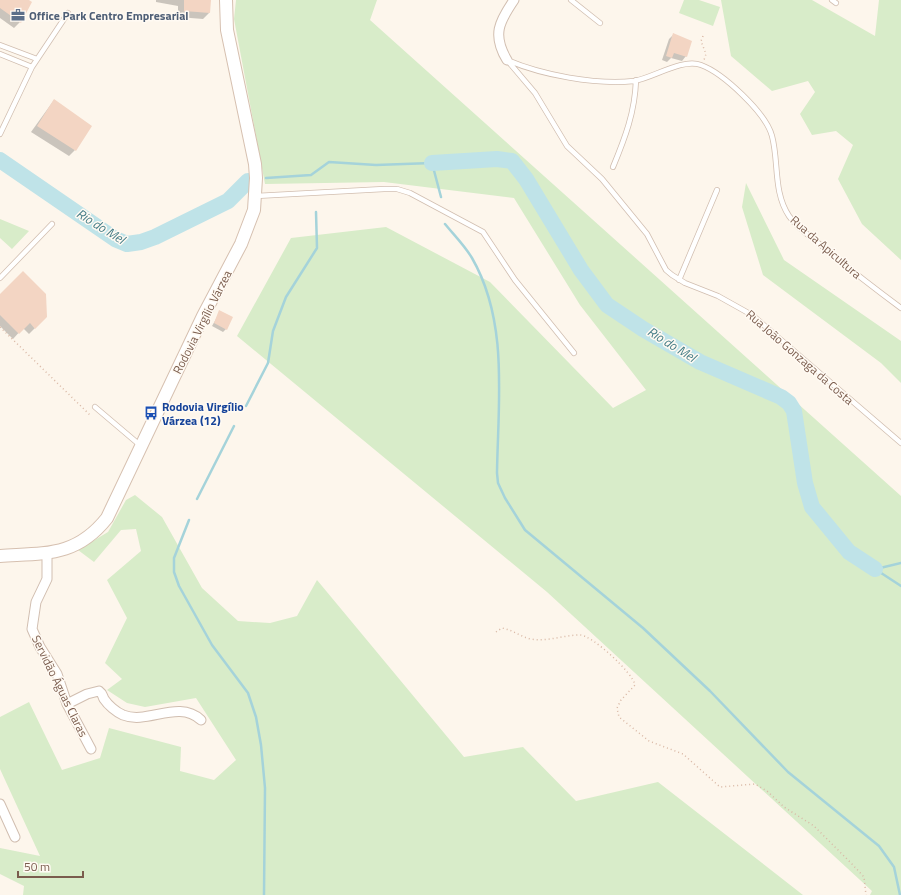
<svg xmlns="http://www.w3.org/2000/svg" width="901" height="895" viewBox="0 0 901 895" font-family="'Titillium Web',sans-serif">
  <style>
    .green { fill: #d8ecc9 }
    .shadow { fill: #0003 }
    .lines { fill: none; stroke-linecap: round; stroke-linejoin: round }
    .stream { stroke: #a5d3da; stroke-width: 2.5 }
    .river { stroke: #bfe3e8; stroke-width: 16 }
    .building { fill: #f3d5c3 }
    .service-casing { stroke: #d1beb0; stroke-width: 6 }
    .minor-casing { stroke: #d1beb0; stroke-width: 11 }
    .secondary-casing { stroke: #d6c0b0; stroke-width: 14 }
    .path { stroke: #d9b8a5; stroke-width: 1.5; stroke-dasharray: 1 3; stroke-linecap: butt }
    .service { stroke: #fff; stroke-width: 4.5 }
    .minor { stroke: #fff; stroke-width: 9 }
    .secondary { stroke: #fff; stroke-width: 12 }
    .labels { text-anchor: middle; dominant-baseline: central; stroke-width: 3; stroke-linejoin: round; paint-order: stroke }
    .service-label { font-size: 12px; font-weight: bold; fill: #4e5e75; stroke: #fffaf3; text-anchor: start }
    .street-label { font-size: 12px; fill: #7a5c4d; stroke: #fffaf3 }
    .transit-label { font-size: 12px; font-weight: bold; fill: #164399; stroke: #fffaf3; text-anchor: start }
    .water-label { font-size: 13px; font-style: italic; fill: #437c86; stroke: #fffaf3 }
  </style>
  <rect width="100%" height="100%" fill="#fdf6ec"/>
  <path class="green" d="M236,0H377L370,20L901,496V895H870L872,891L547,592L237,336L291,238L386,227L490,282L613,408L646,390L580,305L514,198L384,182L265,184L234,19Z
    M684,0H699L720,7L713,26L679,13Z
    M721,0H812L875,36L879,0H901V260L862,224L838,179L853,145L836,131L812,135L800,114L815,92L808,81L772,91L731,56Z
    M746,183L784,260L901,341V383L881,363L763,275L742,207Z
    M0,219L29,231L12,249L0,238Z
    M135,495L162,517L202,588L238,621L270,623L297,616L317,580L464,757L523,747L576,801L658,782L803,895H23L24,886L0,874V848L40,856L0,769V717L29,702L62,770L100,758L109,728L181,747L180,771L214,780L236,760L196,698L145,707L127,703L107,690L122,679L105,663L127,618L107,580L141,551L136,529L121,530L94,562L78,550L108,532L126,500Z"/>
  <path class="shadow" d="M0,0H27L20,22L14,28L0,18Z
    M156,0H210L209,13L203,19L178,17V6L156,2Z
    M674,34L686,56L682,61L671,58L667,62L662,60L669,39Z
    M54,100L75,150L69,156L31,132Z
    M0,295L46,317L29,334L23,328L13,339L0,326Z
    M220,312L226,329L223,332L212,326Z"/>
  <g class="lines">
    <path class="stream" d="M266,178L311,175L329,162L376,165L432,163L441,197
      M445,224C454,235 465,246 472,258C509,322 498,402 497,473L498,483L505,498L525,530L643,628L710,691L788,772L879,846L894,867L900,895
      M246,406L268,363L273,331L286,297L317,248L316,212
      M197,499L234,426
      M189,520L174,558V572L179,586L212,645L248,693L256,717L261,745L265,788L264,895
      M875,569L901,586
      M876,569L901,563"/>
    <path class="river" d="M0,160L115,239L127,244L141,242L155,237L228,201L248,181
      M432,163L497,159L512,161L526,179L581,270L607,305L643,329L700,362L781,397L789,403L794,411L805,483L812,507L849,552L875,569"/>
  </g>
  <path class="building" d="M0,0H29L32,2L21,23L0,8Z
    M184,0H211L210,13L184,11Z
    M673,33L692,41L687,57L674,53L672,58L666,56Z
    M54,99L92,126L76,151L37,126Z
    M23,271L46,294L47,317L35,329L30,323L19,334L0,315V294Z
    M219,310L233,317L227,330L214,323Z"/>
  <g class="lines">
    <g class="service-casing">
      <path id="service" d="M571,0L600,23
        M832,0L836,3
        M0,45L37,59
        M0,54L32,67
        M507,60L535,93L567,146L602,179L647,234L666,270L672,275L685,283L718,296L752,315L901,443
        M507,60C542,75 595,85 634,81C653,78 682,58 701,65C723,73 766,113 772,136C779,162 773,192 789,216C797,228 811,237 822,246C848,268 874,288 901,308
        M0,134L32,67L68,13
        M613,167C625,138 635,112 636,80
        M256,196L384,189H397L410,193L483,232L515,280L574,353
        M0,278L52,224
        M679,280L717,190
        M95,407L141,446"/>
    </g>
    <g class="minor-casing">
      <path id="minor" d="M507,60C492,35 499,22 514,0
        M47,553V579L36,602L32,629L40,647L57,674L67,704L91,749
        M67,704L87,694L99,691C103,694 102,695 104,699C108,705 116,712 123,715C148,725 178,699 201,720
        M0,804L15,837"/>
    </g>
    <g class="secondary-casing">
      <path id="secondary" d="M0,556C45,553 76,557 107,518L203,316L241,244L254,210L256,178L255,164L227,30L226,0"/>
    </g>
    <path class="path" d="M703,36L701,41L706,54L704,60
      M0,327L91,416
      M496,632L502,628C513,630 521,637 531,639C548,642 563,635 580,635C592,635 633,673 635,685L621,700L617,708L619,717L649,741L683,754L720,787L755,784L767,791L784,807L814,826L852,864L864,877L866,895"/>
    <use href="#service" class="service"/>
    <use href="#minor" class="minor"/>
    <use href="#secondary" class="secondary"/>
  </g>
  <defs>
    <g id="office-bare" transform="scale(1.08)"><path d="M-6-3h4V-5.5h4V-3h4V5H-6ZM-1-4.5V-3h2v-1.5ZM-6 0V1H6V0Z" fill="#5c6f8a" stroke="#fffaf3" stroke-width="2.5" paint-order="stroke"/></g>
    <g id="bus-bare" transform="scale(1.08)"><path d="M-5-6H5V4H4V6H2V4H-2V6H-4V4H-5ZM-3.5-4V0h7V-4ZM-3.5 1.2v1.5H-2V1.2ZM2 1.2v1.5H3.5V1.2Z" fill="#1a4fb4" stroke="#fffaf3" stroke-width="2.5" paint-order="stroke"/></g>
  </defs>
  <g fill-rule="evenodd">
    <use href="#office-bare" x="18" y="15"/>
    <use href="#bus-bare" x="151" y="413"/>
  </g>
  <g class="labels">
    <g class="service-label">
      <text x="29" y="15">Office Park Centro Empresarial</text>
    </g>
    <g class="street-label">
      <text transform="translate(826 247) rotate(41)">Rua da Apicultura</text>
      <text transform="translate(202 322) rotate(-63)">Rodovia Virgílio Várzea</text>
      <text transform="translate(800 357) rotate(41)">Rua João Gonzaga da Costa</text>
      <text transform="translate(60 686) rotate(64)">Servidão Águas Claras</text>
    </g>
    <g class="transit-label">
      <text x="162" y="406">Rodovia Virgílio<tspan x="162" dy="14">Várzea (12)</tspan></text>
    </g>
    <g class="water-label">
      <text transform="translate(101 226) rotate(32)">Rio do Mel</text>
      <text transform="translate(672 344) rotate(32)">Rio do Mel</text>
    </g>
  </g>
  <path d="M18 871v6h65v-6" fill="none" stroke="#7a5c4d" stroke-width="2"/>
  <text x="24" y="871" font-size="12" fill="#7a5c4d" stroke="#fffaf3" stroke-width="3" paint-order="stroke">50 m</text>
</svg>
